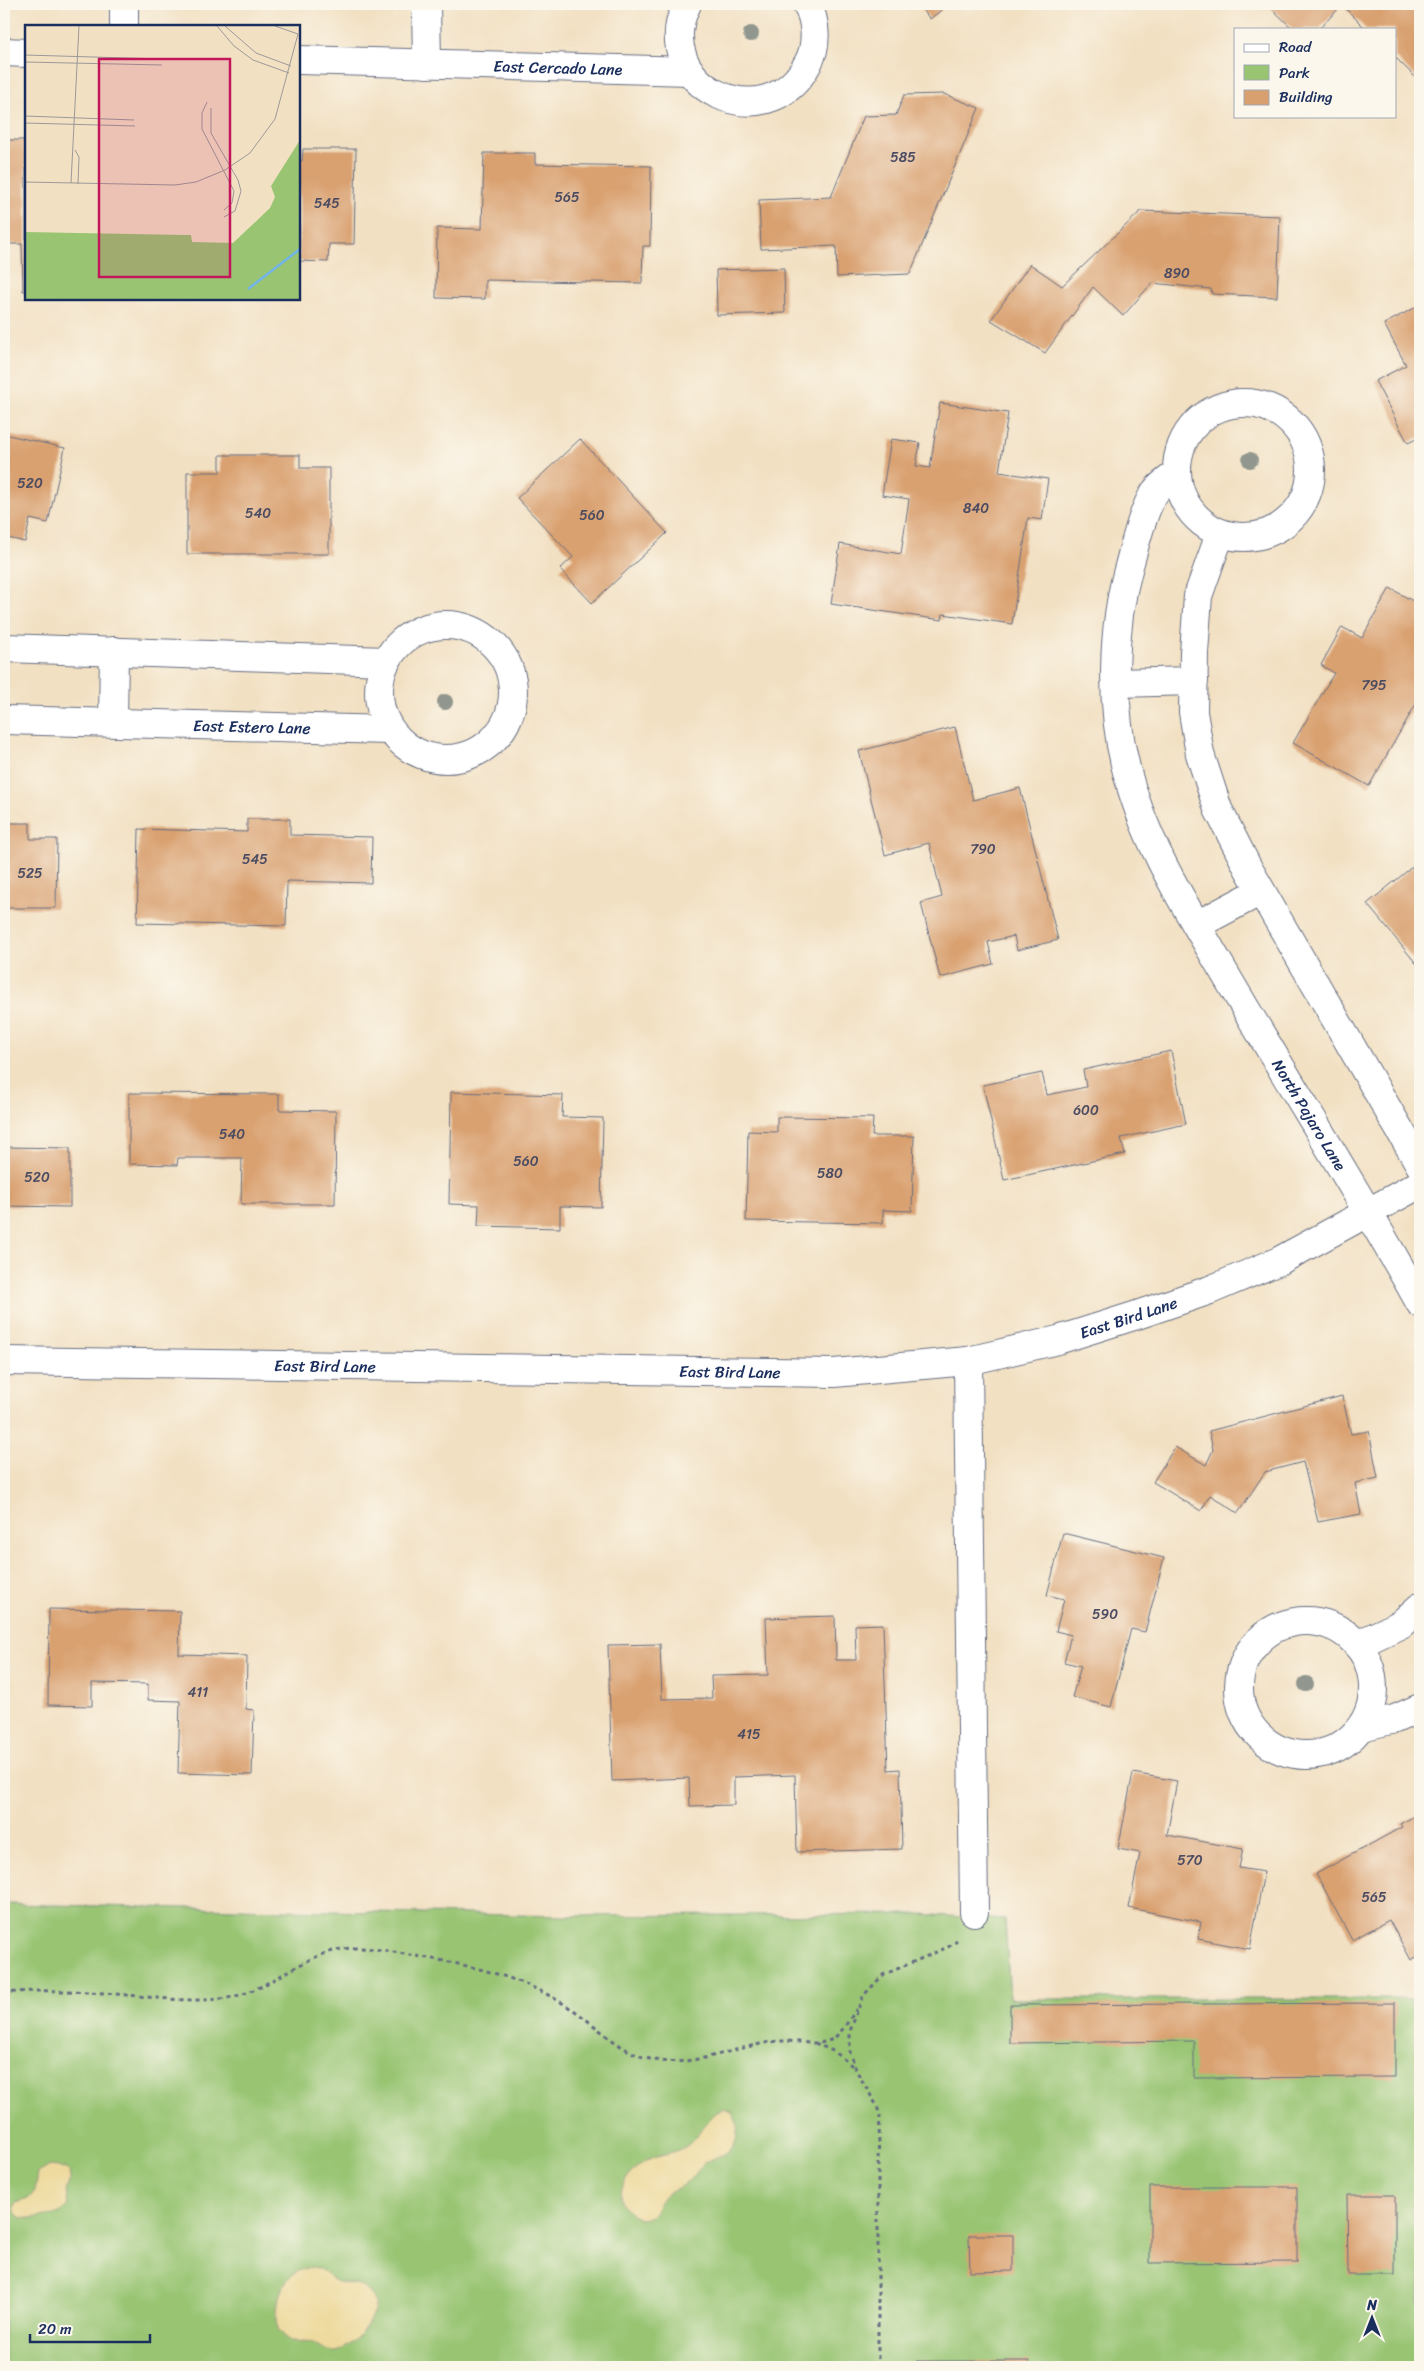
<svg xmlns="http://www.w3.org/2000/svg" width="1424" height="2371" viewBox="0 0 1424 2371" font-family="Sriracha,sans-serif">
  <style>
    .green { fill: #99c573; stroke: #5a7a68 }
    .sand { fill: #eeda9e; stroke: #84847e }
    .building { fill: #d9a06f }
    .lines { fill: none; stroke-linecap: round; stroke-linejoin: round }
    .minor-casing { stroke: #666d81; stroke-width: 30 }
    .path { stroke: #666d81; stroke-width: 3; stroke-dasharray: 4 4; stroke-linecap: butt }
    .minor { stroke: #fff; stroke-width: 28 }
    .tree { fill: #91978e }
    .labels { text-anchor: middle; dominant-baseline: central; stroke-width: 4.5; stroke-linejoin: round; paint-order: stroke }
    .number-label { font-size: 14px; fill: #4a4b62 }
    .street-label { font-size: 16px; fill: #1b2f5e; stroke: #fbf7ec }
    .inset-river { fill: none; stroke: #73b4e8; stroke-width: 2.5 }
    .inset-road { fill: none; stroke: #9c999a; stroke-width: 1 }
    .view { fill: #c2185b; fill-opacity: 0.15; stroke: #c2185b; stroke-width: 2.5 }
    .inset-edge { fill: none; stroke: #1b2f5e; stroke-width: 2.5 }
  </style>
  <rect width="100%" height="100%" fill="#fbf7ec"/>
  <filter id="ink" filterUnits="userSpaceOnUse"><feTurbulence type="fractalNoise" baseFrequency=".02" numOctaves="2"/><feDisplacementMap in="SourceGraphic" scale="10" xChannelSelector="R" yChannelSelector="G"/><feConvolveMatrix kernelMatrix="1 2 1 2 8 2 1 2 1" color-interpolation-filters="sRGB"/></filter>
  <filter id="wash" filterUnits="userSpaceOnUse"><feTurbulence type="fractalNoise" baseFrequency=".0096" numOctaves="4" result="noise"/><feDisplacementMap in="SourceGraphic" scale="20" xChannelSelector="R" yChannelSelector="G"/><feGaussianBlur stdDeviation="1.12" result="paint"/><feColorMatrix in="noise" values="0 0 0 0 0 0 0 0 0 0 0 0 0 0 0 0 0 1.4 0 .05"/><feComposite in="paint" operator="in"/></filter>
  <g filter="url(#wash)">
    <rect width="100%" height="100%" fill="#f2e0c2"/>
    <path class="green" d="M4,1904L561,1916L921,1914L1005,1920L1010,1999H1392L1420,2000V2367H4Z"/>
    <path class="sand" d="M723,2109L732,2112C737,2119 738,2125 737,2134C736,2156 716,2154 702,2165C698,2169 696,2174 692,2178C686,2185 677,2188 669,2192C656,2200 658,2219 640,2219C605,2204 624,2173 649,2159C661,2153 674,2154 685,2147C701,2137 706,2116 723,2109Z
      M50,2166L66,2168L69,2170L70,2179L66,2191L68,2205C59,2217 51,2215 38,2217C27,2218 19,2222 14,2209L16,2203L28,2199L35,2191L38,2173Z
      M313,2267C324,2269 327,2277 336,2281C351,2286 361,2281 373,2297C384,2311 351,2350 336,2352C325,2353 320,2346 311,2342C304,2340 296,2343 288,2340L278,2329C274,2301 281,2270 313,2267Z"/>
    <g id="blocks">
      <path class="building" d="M918,4H949L930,19Z
        M1267,4H1420V82L1395,57V29H1366L1342,5L1319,29H1293Z
        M944,94L979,108L910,274L837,277L836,246L761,249L759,200L831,197L864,116L896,115L904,95Z
        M4,140H26V291H23L22,244H4Z
        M303,149H356L354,244H329L328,262L299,261V161H302Z
        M484,153H535V164L651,166L650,246H643L642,283L485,280V299L436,298L437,228L482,229Z
        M1141,211L1280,216L1277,297L1212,294L1211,289L1152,283L1123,316L1093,287L1045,353L991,320L1030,264L1062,286Z
        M784,268L785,313L717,315L716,270Z
        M1420,305V437L1408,443L1375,381L1406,365L1384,324Z
        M940,403L1008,413L999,472L1048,479L1042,520L1028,518L1012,624L943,614L942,620L831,604L840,544L901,554L909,499L882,495L891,439L920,443L916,466L930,468Z
        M4,434L65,448L48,523L30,519L25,542L4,537Z
        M580,439L667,533L592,603L560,569L573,557L517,498Z
        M220,455H300V468H329V554H187V472H220Z
        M1390,588L1420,605V697L1369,786L1293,743L1334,673L1321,665L1342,627L1362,638Z
        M955,727L973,800L1020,788L1058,940L1017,950L1014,936L988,942L993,964L940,978L921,903L942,897L929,843L885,855L859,751Z
        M247,819H290V835L372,837L371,883L287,881L286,926L137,923L139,829L247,832Z
        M4,823H30V839H57L56,908H4Z
        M1418,862L1420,865V968L1367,904Z
        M1171,1051L1186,1124L1121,1138L1125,1154L1004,1180L983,1085L1042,1073L1047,1095L1086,1087L1083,1070Z
        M451,1092L563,1095L562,1117L603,1118L601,1207L560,1206V1228L478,1226L479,1205L449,1204Z
        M129,1093L279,1094V1110L336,1111L335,1204H241L242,1158H178L177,1165L129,1164Z
        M777,1117L873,1118L872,1136H914L912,1211L883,1210V1223L746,1221L748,1131L777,1132Z
        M4,1147L70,1148V1207L4,1206Z
        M1342,1396L1351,1434L1369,1431L1378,1478L1355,1483L1361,1514L1318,1522L1303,1462L1265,1472L1238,1513L1210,1495L1201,1511L1153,1482L1175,1447L1206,1465L1213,1450L1209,1431Z
        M1063,1533L1164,1558L1145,1632L1131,1629L1111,1707L1072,1697L1081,1666L1064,1662L1071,1635L1056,1631L1064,1599L1047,1595Z
        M49,1609L180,1611L179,1654L247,1656L246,1709L254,1710L252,1775L178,1773L180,1701L148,1700V1684L92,1683V1706L48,1705Z
        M835,1616L836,1660H856L855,1625L883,1624L888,1770L900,1769L902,1849L797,1852L795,1775L734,1777V1805L690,1806L689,1778L612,1781L608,1645L660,1644L662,1699L712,1698L711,1676L768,1675L766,1618Z
        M1133,1773L1177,1781L1167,1835L1243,1849L1239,1868L1264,1872L1250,1949L1198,1939L1201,1922L1129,1908L1140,1853L1118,1849Z
        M1420,1813V1955L1411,1960L1389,1920L1352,1940L1316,1874L1402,1827L1400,1824Z
        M1395,2003V2077L1194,2078V2041L1010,2043V2005Z
        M1150,2187H1297V2262L1150,2263Z
        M1347,2195H1395V2275H1348Z
        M969,2235H1013V2271L970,2272Z
        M917,2361H1029V2367H917Z"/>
    </g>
  </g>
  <g filter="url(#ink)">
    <use href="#blocks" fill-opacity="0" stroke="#666d81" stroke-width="1"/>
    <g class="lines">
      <g class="minor-casing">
        <g id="minor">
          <path d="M124,4V26"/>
          <path d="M426,4L427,64"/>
          <path d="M687,4C647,84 766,144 808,63C818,45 816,21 807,4"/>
          <path d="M4,52L26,53"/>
          <path id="s1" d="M299,60L690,71"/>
          <circle cx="1244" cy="470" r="67"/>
          <path id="s2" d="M1176,474C1170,479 1160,485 1155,492C1143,509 1135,545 1129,566C1112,627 1110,706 1126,768C1144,842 1186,907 1224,972C1289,1083 1358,1191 1420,1303"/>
          <path d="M1220,534L1198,596L1194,653L1193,712L1200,754L1218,809L1248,868L1420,1165"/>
          <circle cx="446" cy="692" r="67"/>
          <path d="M4,648L386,661"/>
          <path d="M1116,683L1194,681"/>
          <path id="s3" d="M4,720L389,730"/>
          <path d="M113,722L114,651"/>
          <path d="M1197,925L1261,891"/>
          <path id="s4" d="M4,1361L834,1373L968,1361L1058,1340L1137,1315L1210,1290L1279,1261L1420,1184"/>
          <path d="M968,1361L974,1912"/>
          <circle cx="1306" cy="1688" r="67"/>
          <path d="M1357,1645L1401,1624L1420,1607"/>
          <path d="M1361,1727L1395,1719L1420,1708"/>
        </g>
      </g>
      <path class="path" d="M4,1993C44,1989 86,1991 127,1995C160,1998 193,2003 227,1998C274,1990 308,1947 357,1948C377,1948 397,1953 416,1956C470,1965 524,1977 570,2008C596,2024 616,2049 646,2058C691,2071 735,2045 780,2041C797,2040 819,2048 834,2038C843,2031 850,2018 857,2009
        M815,2043L835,2052L856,2069
        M878,2367V2160L880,2116L877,2106L856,2070L850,2052V2031L863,1996L883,1975L948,1947L957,1941"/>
      <use href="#minor" class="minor"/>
    </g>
    <g class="tree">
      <circle cx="751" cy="34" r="8"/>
      <circle cx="1250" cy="460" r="8"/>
      <circle cx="445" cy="702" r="8"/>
      <circle cx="1306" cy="1684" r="8"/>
    </g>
  </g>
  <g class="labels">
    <g class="number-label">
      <text x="903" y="157">585</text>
      <text x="567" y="197">565</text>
      <text x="327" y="203">545</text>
      <text x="1177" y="273">890</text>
      <text x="30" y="483">520</text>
      <text x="976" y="508">840</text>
      <text x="258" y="513">540</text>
      <text x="592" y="515">560</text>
      <text x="1374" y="685">795</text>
      <text x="983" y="849">790</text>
      <text x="255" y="859">545</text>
      <text x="30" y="873">525</text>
      <text x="1086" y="1110">600</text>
      <text x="232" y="1134">540</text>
      <text x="526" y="1161">560</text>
      <text x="830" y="1173">580</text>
      <text x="37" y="1177">520</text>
      <text x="1105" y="1614">590</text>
      <text x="198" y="1692">411</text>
      <text x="749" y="1734">415</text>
      <text x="1190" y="1860">570</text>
      <text x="1374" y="1897">565</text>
    </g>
    <g class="street-label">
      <text stroke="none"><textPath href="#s1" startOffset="259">East Cercado Lane</textPath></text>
      <text stroke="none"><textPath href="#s3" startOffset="248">East Estero Lane</textPath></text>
      <text stroke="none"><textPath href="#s2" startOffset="704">North Pajaro Lane</textPath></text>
      <text stroke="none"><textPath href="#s4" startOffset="1131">East Bird Lane</textPath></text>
      <text stroke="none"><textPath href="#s4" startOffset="321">East Bird Lane</textPath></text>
      <text stroke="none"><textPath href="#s4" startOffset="726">East Bird Lane</textPath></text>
    </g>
  </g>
  <g transform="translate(25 25)">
    <rect width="275" height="275" fill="#f2e0c2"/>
    <path d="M275,115V274H0V207L159,210H166L167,217L208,218L245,183L250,172L246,161Z" fill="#99c573"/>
    <path class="inset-river" d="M223,264L275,224"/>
    <path class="inset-road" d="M192,1L209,21L228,35L264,48M200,1L231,28L266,41M250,1L273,9M0,30L137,34M0,37L137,40M182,77L177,88V104L209,166L207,178L199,185M186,83V108L213,155L216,166L210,186L199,192M0,91L109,95M0,98L110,101M50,125L54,132L53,159M0,157L150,160L171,157L200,145L225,128L250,94L273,9M46,158L54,1"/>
    <path class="view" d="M74,34H205V252H74Z"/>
    <rect width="275" height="275" class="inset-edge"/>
  </g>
  <rect width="1424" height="2371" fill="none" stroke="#fbf7ec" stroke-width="20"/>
  <rect x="1234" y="28" width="162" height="90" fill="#fbf7ec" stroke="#a1a7b3"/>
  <rect x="1244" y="44" width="25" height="8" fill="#ffffff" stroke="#a1a7b3"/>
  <text x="1279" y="52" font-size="15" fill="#1b2f5e">Road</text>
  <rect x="1244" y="65" width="25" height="15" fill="#99c573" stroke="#a1a7b3"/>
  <text x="1279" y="78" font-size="15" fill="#1b2f5e">Park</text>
  <rect x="1244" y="90" width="25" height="15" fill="#d9a06f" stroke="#a1a7b3"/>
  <text x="1279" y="102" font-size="15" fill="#1b2f5e">Building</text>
  <g transform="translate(1372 2318)" stroke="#fbf7ec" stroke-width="4" paint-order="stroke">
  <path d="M0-4L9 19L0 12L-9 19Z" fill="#1b2f5e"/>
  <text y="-8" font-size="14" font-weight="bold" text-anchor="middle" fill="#1b2f5e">N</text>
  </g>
  <path d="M30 2334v8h120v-8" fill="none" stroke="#1b2f5e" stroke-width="2.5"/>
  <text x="38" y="2334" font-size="15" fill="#1b2f5e" stroke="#fbf7ec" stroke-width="4" paint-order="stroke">20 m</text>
</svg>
